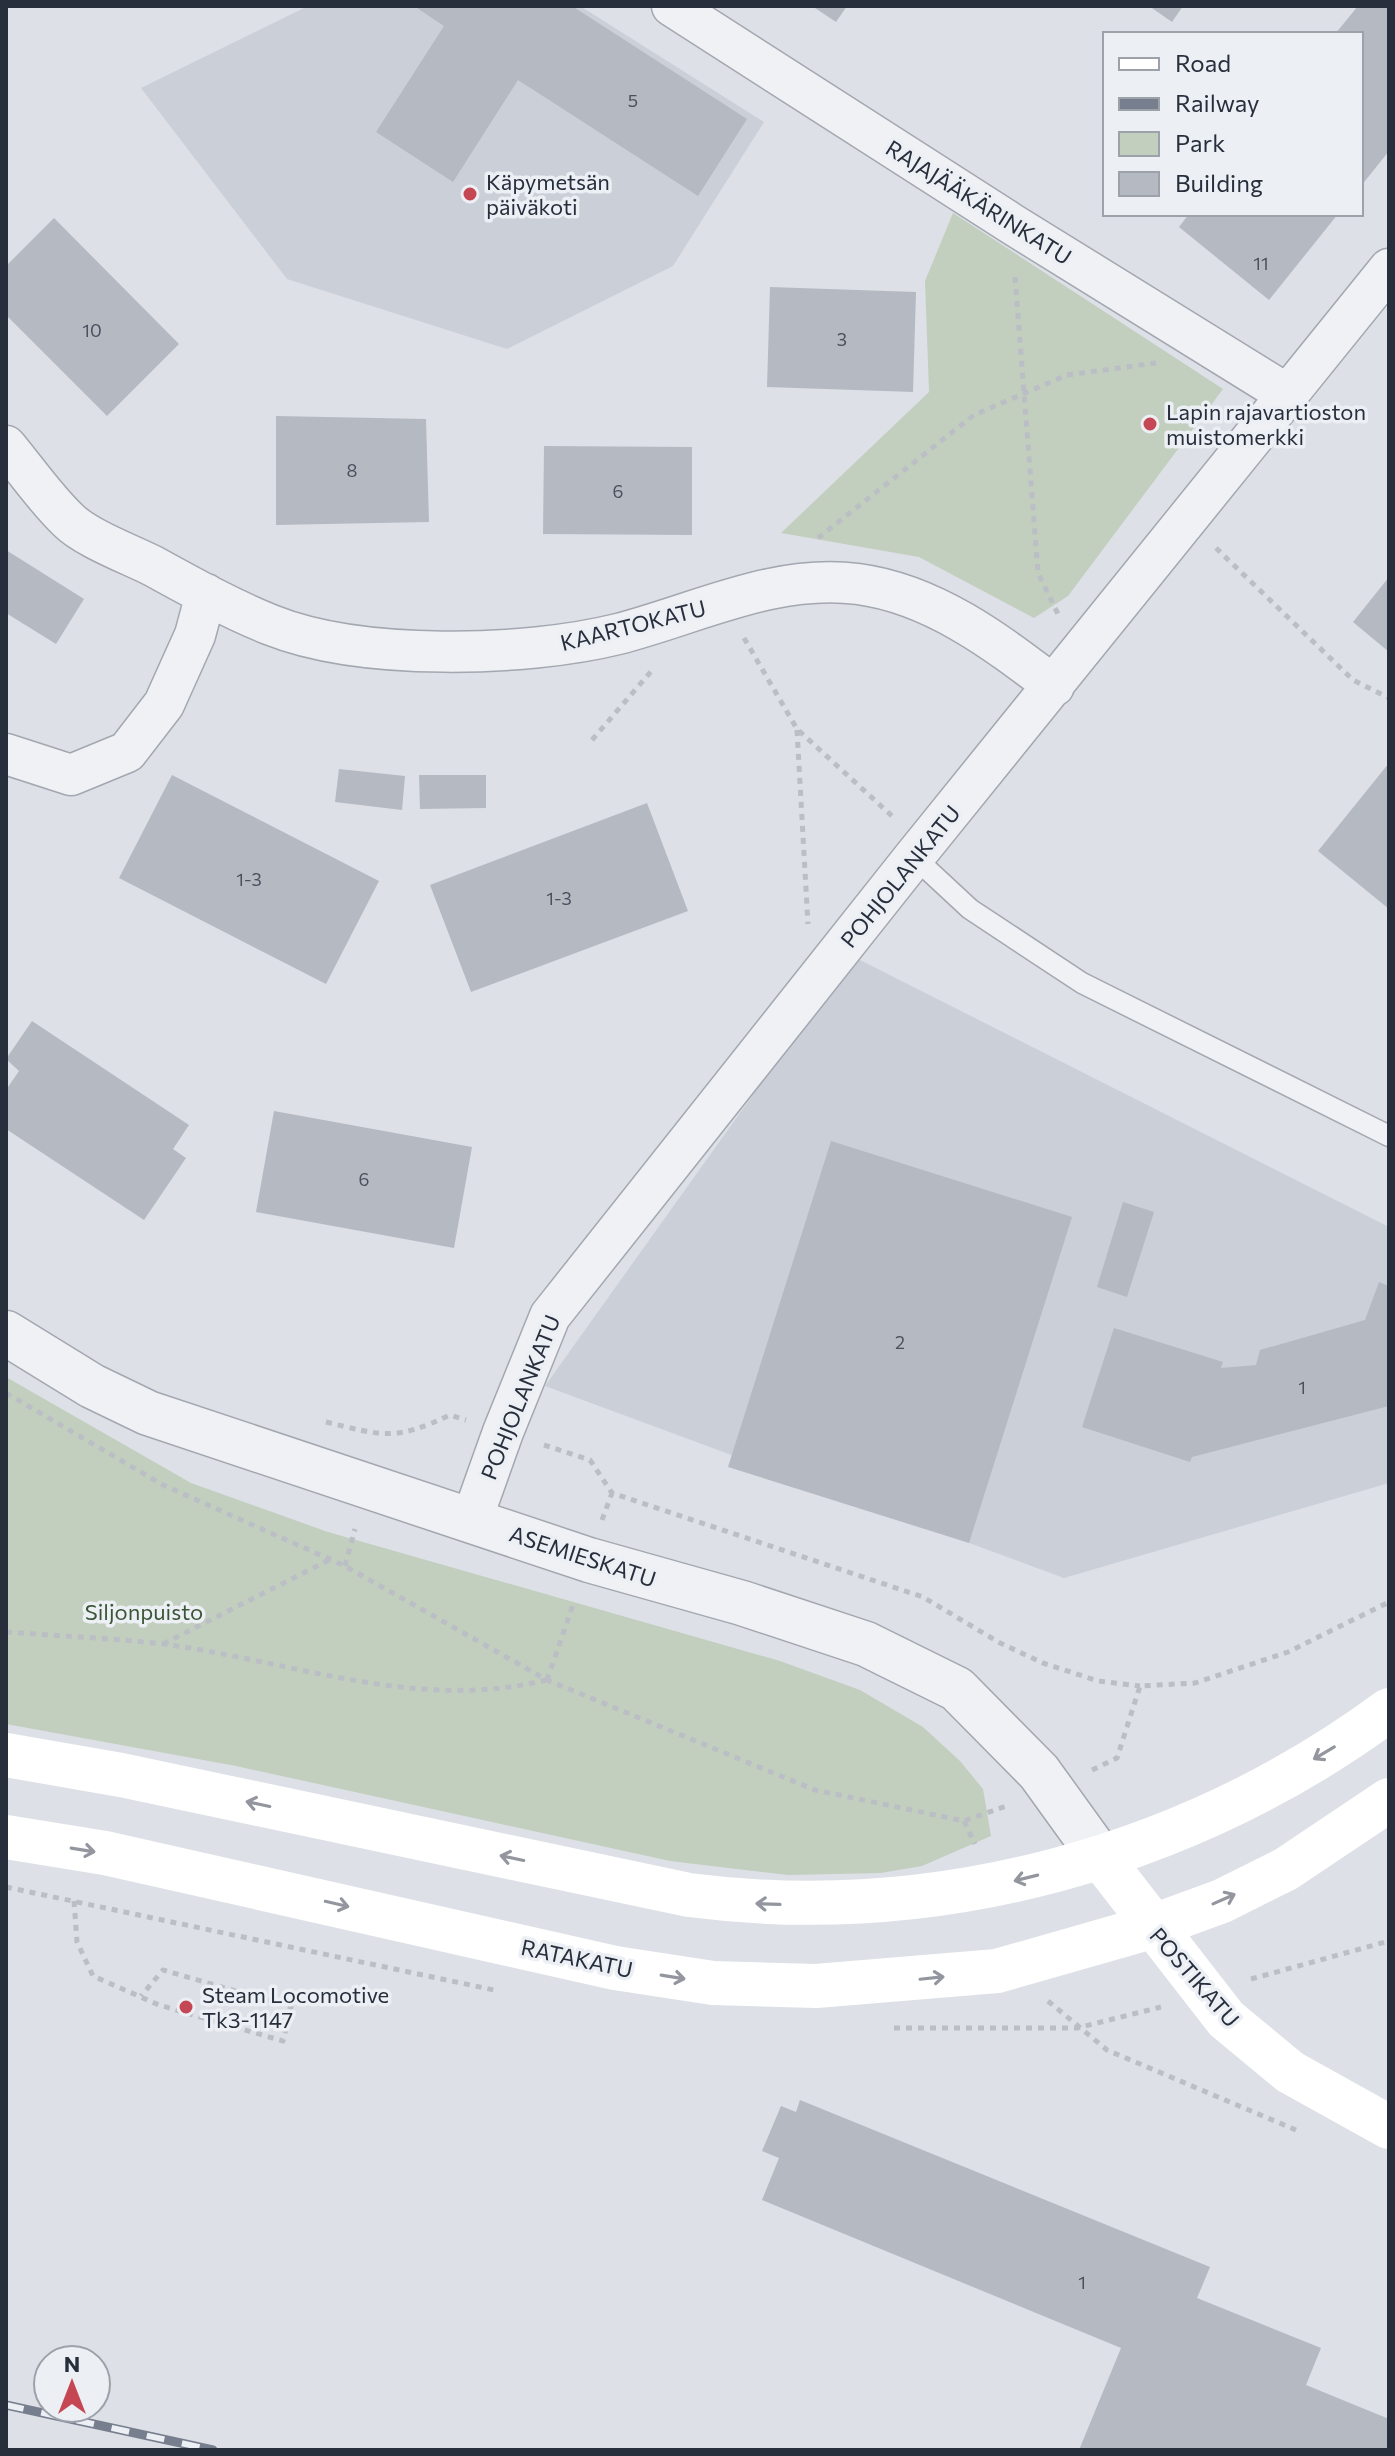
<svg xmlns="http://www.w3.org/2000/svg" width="1395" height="2456" viewBox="0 0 1395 2456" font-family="Commissioner,sans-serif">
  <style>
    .built { fill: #cbcfd8 }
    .green { fill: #c2cfbf }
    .building { fill: #b5b9c2 }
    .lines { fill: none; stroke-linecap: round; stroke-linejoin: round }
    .service-casing { stroke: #a3a7b0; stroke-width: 23 }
    .minor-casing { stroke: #a3a7b0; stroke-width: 43 }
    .tertiary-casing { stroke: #a3a7b0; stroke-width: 47 }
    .path { stroke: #bbbec5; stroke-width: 5; stroke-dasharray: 6 6; stroke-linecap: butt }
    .service { stroke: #eff1f5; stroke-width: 20 }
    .minor { stroke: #eff1f5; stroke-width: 40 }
    .tertiary { stroke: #eff1f5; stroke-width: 44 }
    .secondary { stroke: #fff; stroke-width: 44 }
    .rail-casing { stroke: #777f8f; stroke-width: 9 }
    .rail { stroke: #eceff4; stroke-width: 6; stroke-dasharray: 18; stroke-linecap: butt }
    .oneway { stroke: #93969e }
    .poi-dot { fill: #c54754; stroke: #eceff4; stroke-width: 3 }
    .labels { text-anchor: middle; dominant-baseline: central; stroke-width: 7; stroke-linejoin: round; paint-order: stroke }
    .number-label { font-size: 18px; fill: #4a515e }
    .poi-label { font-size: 22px; fill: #272e3c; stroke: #eceff4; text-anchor: start }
    .street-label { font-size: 22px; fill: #272e3c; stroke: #eceff4 }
    .park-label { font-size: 22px; fill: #3a5636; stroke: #eceff4 }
  </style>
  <rect width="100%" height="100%" fill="#dde0e6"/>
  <path class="built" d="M308,6H580L764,122L673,266L507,349L287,279L141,88Z
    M852,956L1389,1227V1483L1064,1578L545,1386Z"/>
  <path class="green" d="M953,213L1223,389L1068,596L1034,618L919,557L781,533L929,392L925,281Z
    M6,1377L191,1483L328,1532L780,1661L860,1690L923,1727L960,1761L983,1789L991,1836L922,1866L881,1873L788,1875L670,1861L236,1766L6,1724Z"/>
  <path class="building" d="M414,6H572L747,119L698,196L518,80L453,182L376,132L444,26Z
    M812,6H847L836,22Z
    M1149,6H1183L1172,22Z
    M1358,6H1389V151L1361,186V34H1335Z
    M1189,214H1338L1269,300L1179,227Z
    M54,218L179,344L107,416L6,315V266Z
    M770,287L916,292L913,392L767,387Z
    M276,416L426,419L429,522L276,525Z
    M544,446L692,447V535L543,534Z
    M6,550L84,599L56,644L6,613Z
    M1389,577V652L1353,622Z
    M1389,763V909L1318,851Z
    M339,769L405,776L402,810L335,802Z
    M172,775L379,881L326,984L119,878Z
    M419,775H486V808L420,809Z
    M647,803L688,911L471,992L430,885Z
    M32,1021L189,1125L173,1149L186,1158L144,1220L6,1129V1090L19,1071L6,1059Z
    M274,1111L472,1147L454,1248L256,1212Z
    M831,1141L1072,1217L969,1543L728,1467Z
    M1123,1202L1154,1212L1127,1297L1097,1287Z
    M1379,1282L1389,1286V1406L1192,1457L1190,1462L1082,1427L1114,1328L1223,1362L1221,1368L1256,1365L1260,1350L1365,1320Z
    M800,2100L1210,2267L1197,2298L1321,2348L1306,2385L1389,2419V2450H1079L1121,2348L762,2200L779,2158L762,2151L781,2106L796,2112Z"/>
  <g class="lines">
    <g class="service-casing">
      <path id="service" d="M914,857L970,909L1082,983L1389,1136"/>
    </g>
    <g class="minor-casing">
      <path id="minor" d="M672,6L1012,224L1288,395
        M6,446C26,470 45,498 68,520C86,538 129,554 153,566C191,587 231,609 271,625C361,661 525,657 618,634C696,614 775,573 858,584C933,594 995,641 1054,686
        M6,754L71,775L127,752L164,704L195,635L206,594
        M472,1519L503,1432L550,1316L914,857L1389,269"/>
    </g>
    <g class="tertiary-casing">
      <path id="tertiary" d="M6,1333L92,1386L148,1413L589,1560L742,1603L866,1644L957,1689L1039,1772L1101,1858"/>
    </g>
    <path class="path" d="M1015,277L1038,573L1058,614
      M818,538L974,415L1067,375L1156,363
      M1216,548L1353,680L1389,698
      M744,638L797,729L892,816
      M797,730L808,924
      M592,740L654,668
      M6,1393L163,1485L345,1566L547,1680L815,1790L964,1821L1009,1805
      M326,1422C384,1436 395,1441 450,1415L466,1420
      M544,1445L590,1460L612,1493L923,1597L1000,1643L1043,1663L1098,1681L1140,1686
      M602,1520L612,1493
      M345,1566L355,1529
      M6,1632C58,1636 111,1638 163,1644C291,1661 418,1712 546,1680
      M163,1644L329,1560
      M547,1680L574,1602
      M1092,1770L1117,1758L1140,1686L1195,1683L1288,1652L1389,1602
      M964,1821L975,1844
      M6,1887L494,1990
      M74,1901L77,1942L93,1976L159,2005L283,2041L291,2007L163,1970L141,1996
      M1251,1979L1389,1941
      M1048,2001L1107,2050L1296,2130
      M894,2028H1077L1161,2007"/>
    <use href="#service" class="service"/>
    <use href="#minor" class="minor"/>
    <use href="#tertiary" class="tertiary"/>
    <path class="secondary" d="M6,1755L121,1775L689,1895C936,1927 1188,1858 1389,1710
      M6,1837L105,1853L615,1968L713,1983L816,1986L997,1971L1151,1927L1222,1901L1286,1869L1389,1800
      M1101,1858L1226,2019L1290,2072L1389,2127"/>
    <g class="rail-casing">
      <path id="rail" d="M6,2405L213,2450"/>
    </g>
    <use href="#rail" class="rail"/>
  </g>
  <defs><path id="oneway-shaft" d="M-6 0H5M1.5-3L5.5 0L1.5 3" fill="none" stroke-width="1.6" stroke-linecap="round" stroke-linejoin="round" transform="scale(2)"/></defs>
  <g class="oneway">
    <use href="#oneway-shaft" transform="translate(1324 1753) rotate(149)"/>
    <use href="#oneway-shaft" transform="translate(258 1804) rotate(-168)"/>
    <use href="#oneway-shaft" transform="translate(83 1850) rotate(9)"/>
    <use href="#oneway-shaft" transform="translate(512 1858) rotate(-168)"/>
    <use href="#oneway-shaft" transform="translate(1026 1878) rotate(166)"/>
    <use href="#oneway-shaft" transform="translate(1224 1899) rotate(-24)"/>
    <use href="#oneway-shaft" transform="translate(337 1904) rotate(13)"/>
    <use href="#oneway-shaft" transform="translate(768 1904) rotate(-178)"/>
    <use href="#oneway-shaft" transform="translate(673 1977) rotate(9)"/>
    <use href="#oneway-shaft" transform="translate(932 1978) rotate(-6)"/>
  </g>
  <g class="poi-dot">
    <circle cx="470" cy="194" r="8"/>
    <circle cx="1150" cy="424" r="8"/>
    <circle cx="186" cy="2007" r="8"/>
  </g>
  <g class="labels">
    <g class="number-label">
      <text x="633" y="100">5</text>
      <text x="1261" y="263">11</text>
      <text x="92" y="330">10</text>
      <text x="842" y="339">3</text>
      <text x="352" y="470">8</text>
      <text x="618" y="491">6</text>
      <text x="249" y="879">1-3</text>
      <text x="559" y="898">1-3</text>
      <text x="364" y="1179">6</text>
      <text x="900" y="1342">2</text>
      <text x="1302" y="1387">1</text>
      <text x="1082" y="2282">1</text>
    </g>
    <g class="poi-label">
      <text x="486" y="181">Käpymetsän<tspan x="486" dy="25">päiväkoti</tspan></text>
      <text x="1166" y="411">Lapin rajavartioston<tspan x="1166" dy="25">muistomerkki</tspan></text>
      <text x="202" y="1994">Steam Locomotive<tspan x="202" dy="25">Tk3-1147</tspan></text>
    </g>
    <g class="street-label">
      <text transform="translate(979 202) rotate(32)">RAJAJÄÄKÄRINKATU</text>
      <text transform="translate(633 625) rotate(-14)">KAARTOKATU</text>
      <text transform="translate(900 876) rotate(-51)">POHJOLANKATU</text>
      <text transform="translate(520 1397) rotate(-68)">POHJOLANKATU</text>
      <text transform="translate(583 1556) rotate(18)">ASEMIESKATU</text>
      <text transform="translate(577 1958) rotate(12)">RATAKATU</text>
      <text transform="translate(1195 1977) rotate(49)">POSTIKATU</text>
    </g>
    <g class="park-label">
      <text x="144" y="1611">Siljonpuisto</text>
    </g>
  </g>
  <rect width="1395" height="2456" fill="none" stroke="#272e3c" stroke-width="16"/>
  <rect x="1103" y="32" width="260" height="184" fill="#eceff4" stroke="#9da2aa" stroke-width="2"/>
  <rect x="1119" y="58" width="40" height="12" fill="#ffffff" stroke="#9da2aa" stroke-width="2"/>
  <text x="1175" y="72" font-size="24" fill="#272e3c">Road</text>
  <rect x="1119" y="98" width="40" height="12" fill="#777f8f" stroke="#9da2aa" stroke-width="2"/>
  <text x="1175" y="112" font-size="24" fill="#272e3c">Railway</text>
  <rect x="1119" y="132" width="40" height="24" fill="#c2cfbf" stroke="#9da2aa" stroke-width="2"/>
  <text x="1175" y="152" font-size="24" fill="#272e3c">Park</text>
  <rect x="1119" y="172" width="40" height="24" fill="#b5b9c2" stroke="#9da2aa" stroke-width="2"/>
  <text x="1175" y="192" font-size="24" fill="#272e3c">Building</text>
  <g transform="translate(72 2384)"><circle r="38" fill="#eceff4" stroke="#9da2aa" stroke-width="2"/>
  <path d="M0-6L14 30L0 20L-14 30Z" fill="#c54754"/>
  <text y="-12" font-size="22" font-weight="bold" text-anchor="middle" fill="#272e3c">N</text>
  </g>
</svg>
